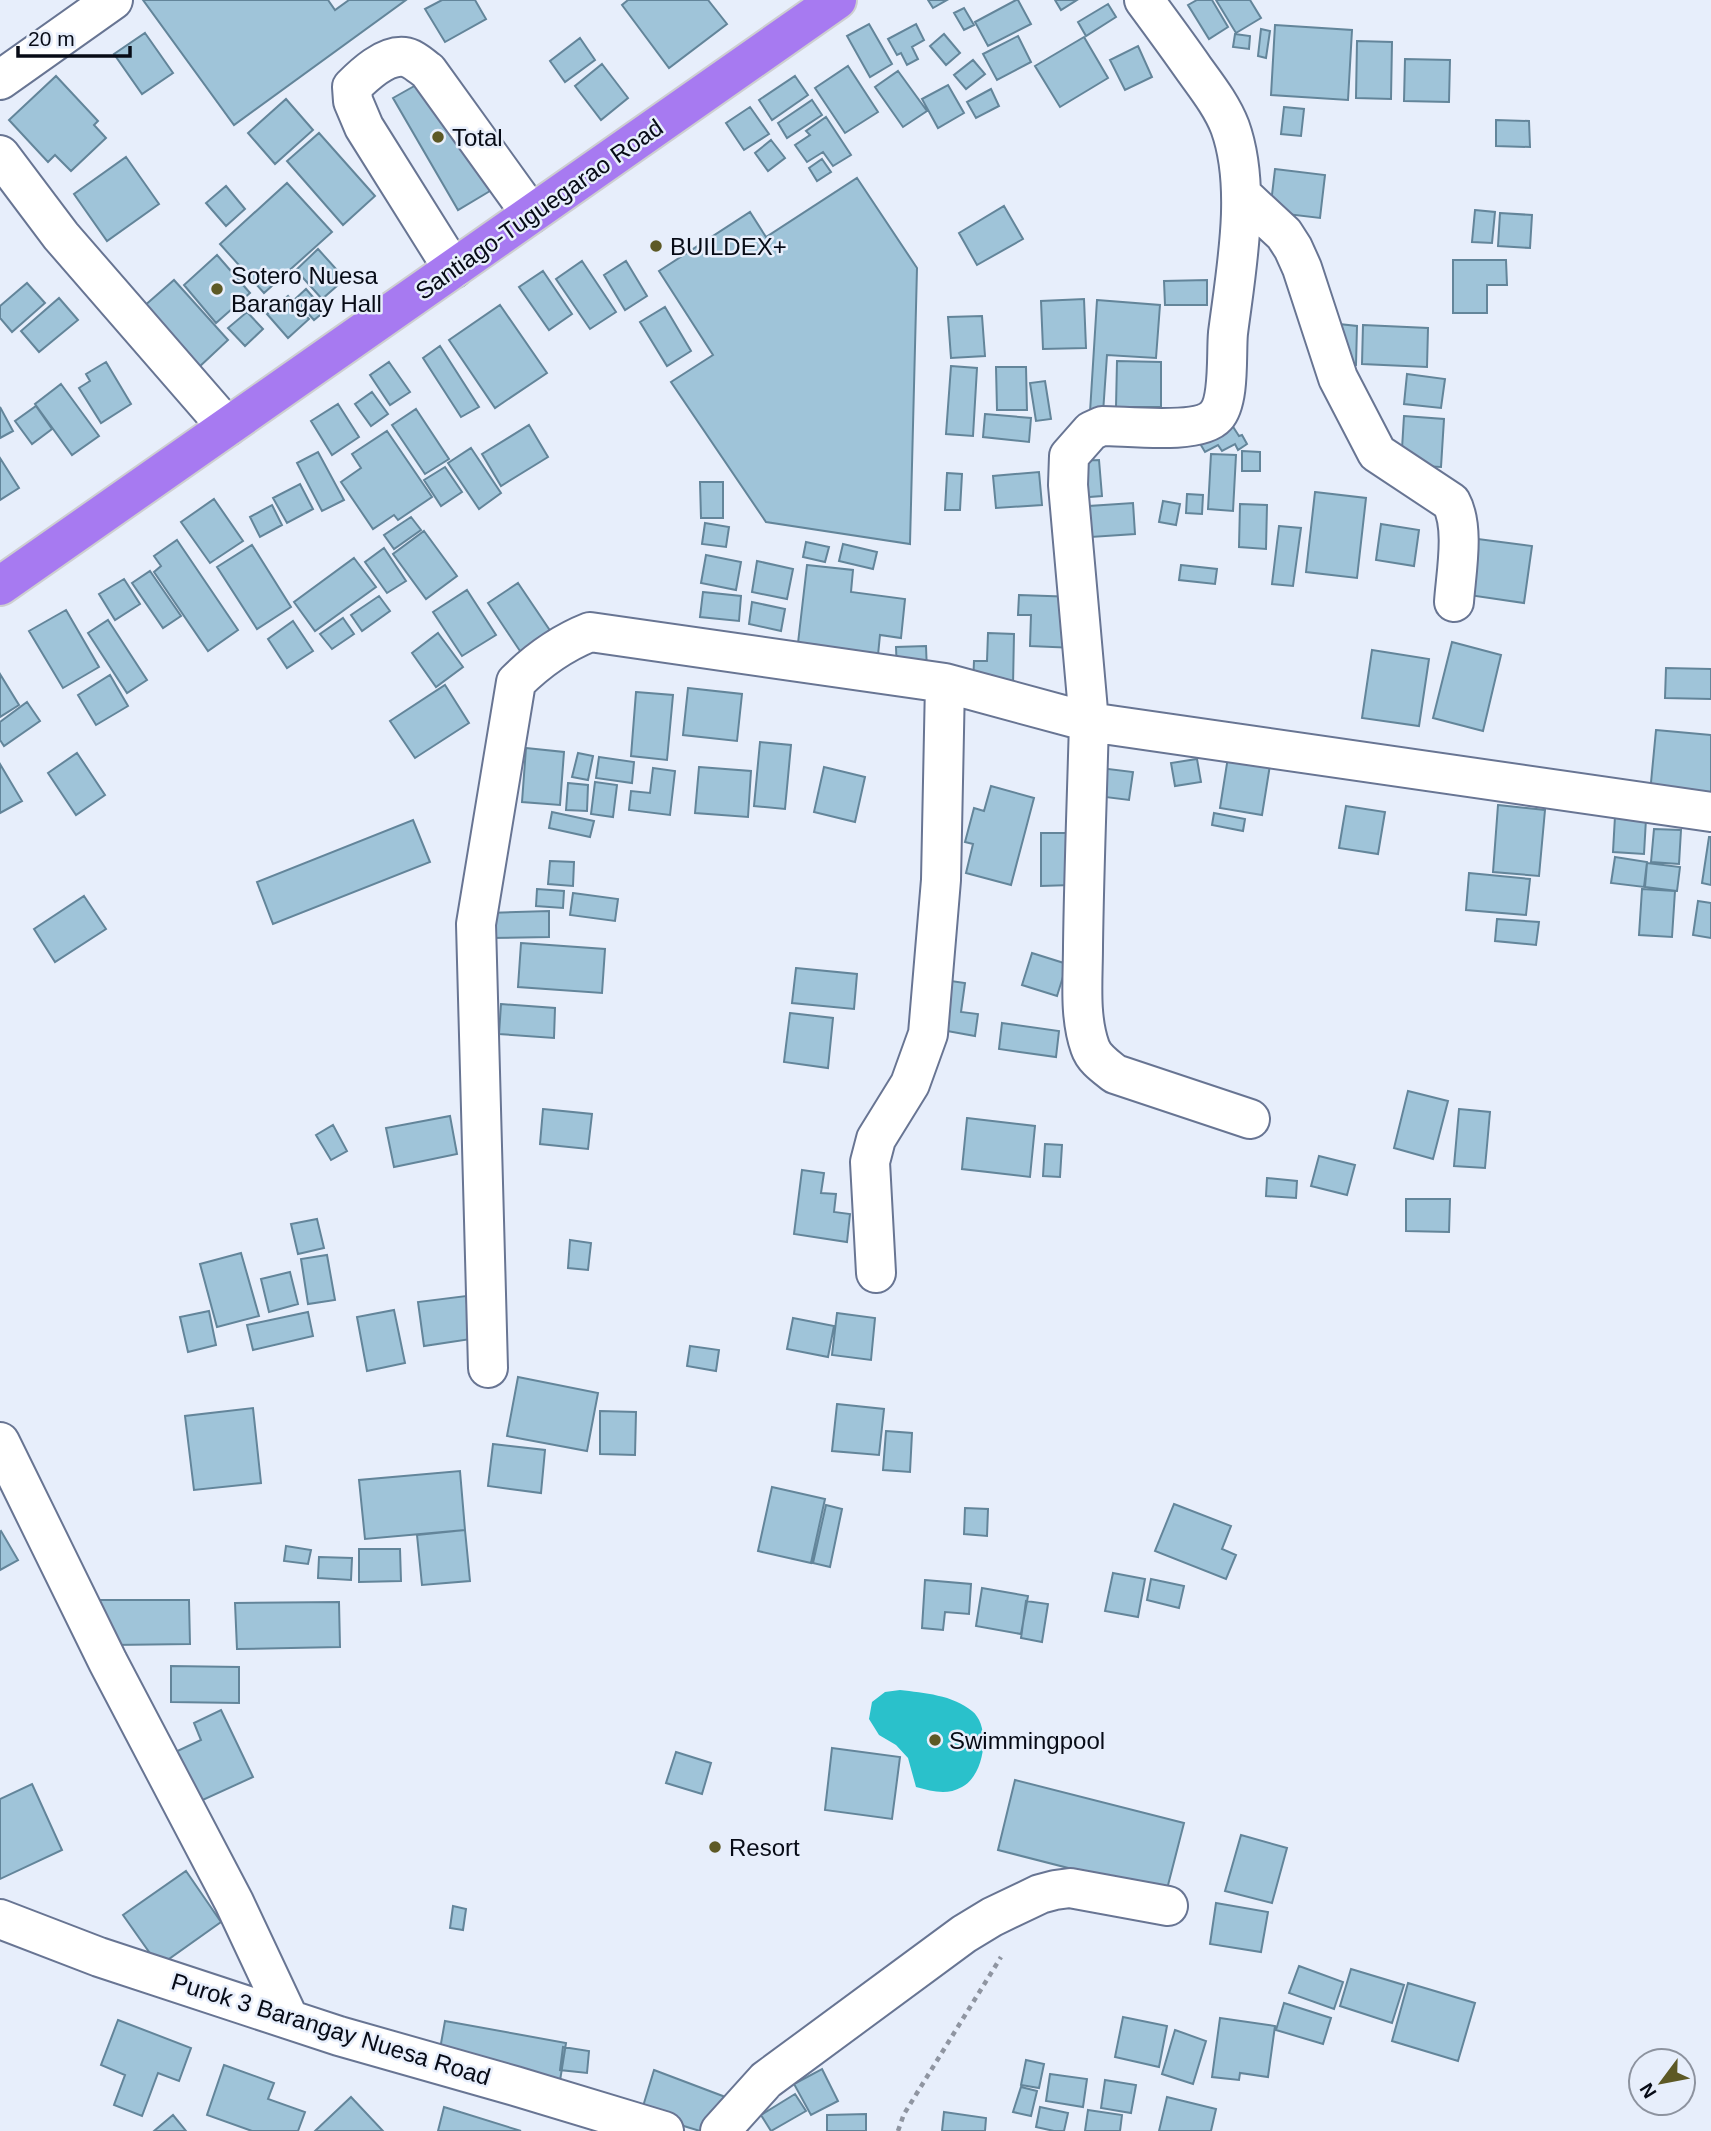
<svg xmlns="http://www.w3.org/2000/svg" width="1711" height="2131" viewBox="0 0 1711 2131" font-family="Helvetica,sans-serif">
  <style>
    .water { fill: #2ac1cb }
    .building { fill: #9fc4d9; stroke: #63859a; stroke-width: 2 }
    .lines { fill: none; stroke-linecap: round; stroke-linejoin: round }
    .minor-casing { stroke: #687593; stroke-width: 42 }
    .highway-casing { stroke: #cdced0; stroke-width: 42 }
    .path { stroke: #8f95a1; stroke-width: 4.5; stroke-dasharray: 5 5; stroke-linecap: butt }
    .minor { stroke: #fff; stroke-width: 38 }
    .highway { stroke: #a77af1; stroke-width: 38 }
    .poi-dot { fill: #5d5925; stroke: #e7eefb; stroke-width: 2.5 }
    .labels { text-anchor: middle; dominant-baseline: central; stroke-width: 5; stroke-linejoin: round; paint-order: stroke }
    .poi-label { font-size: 24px; fill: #070b16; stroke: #e7eefb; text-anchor: start }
    .street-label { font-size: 24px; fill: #070b16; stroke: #e7eefb }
  </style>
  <rect width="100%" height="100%" fill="#e7eefb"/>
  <path class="water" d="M900,1690C924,1693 953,1695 972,1711C992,1727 984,1776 962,1787C946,1796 932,1791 916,1787L908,1758L896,1745L879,1735L869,1719L872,1702L885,1692Z"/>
  <path class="building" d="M143,0H328L335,10L349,0H406L234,125Z
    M442,0H475L486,19L445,42L425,9Z
    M628,0H708L727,24L669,68L622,5Z
    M928,0H947L933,8Z
    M1016,0H1018L1031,24L988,46L975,22Z
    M1055,0H1077L1061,10Z
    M1197,0H1212L1228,27L1209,39L1188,5Z
    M1216,0H1250L1261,18L1236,33Z
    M1108,4L1116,17L1086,36L1078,22Z
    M964,8L974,25L964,30L954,13Z
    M869,24L892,64L870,77L847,36Z
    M916,24L924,40L912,47L918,59L907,65L901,53L897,55L888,39Z
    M1275,25L1352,30L1348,100L1271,95Z
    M1261,29L1270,31L1266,58L1258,56Z
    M145,33L173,73L142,94L114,54Z
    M944,34L960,53L946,65L930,46Z
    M1235,34L1250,36L1249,49L1233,47Z
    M1018,36L1031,62L997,80L983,54Z
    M1084,37L1108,78L1060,107L1035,66Z
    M580,38L595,60L565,82L550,61Z
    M1357,41L1392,42L1391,99L1356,98Z
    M1138,46L1152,77L1125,90L1110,60Z
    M1405,59L1450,60L1449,102L1404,101Z
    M973,60L985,74L966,89L954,75Z
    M602,64L628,98L601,120L575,86Z
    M848,66L878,112L845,133L815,88Z
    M898,71L927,111L903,127L875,87Z
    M56,76L98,121L94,125L106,138L71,171L55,155L48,162L9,120Z
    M795,76L808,95L772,120L759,100Z
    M425,80L490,191L458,210L393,98Z
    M948,85L964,113L938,128L922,99Z
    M991,89L999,106L976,118L967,102Z
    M286,99L313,130L275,164L248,133Z
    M812,100L822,115L787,138L778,123Z
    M750,107L769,134L744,150L726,123Z
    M1284,107L1304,109L1301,136L1281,134Z
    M826,117L851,155L833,166L823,152L807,162L795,145L810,135L806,131Z
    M1496,120L1529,121L1530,147L1496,146Z
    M319,133L375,196L343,225L287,161Z
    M771,140L785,158L768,171L755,153Z
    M126,157L159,204L107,241L74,194Z
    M822,159L831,172L817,181L809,168Z
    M1275,169L1325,175L1320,218L1270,212Z
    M857,178L917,268L910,544L766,522L671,382L713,355L659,271L750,212L766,237Z
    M287,183L332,232L264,293L220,244Z
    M226,186L245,209L226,226L206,203Z
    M1004,206L1023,239L977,265L959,233Z
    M1475,210L1495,212L1492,243L1472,242Z
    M1500,213L1532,215L1530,248L1498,246Z
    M318,249L345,279L322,299L296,270Z
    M217,255L250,293L216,323L184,285Z
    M1453,260H1506L1507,285H1487V313H1453Z
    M582,261L616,312L590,329L556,279Z
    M626,261L647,296L625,310L604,275Z
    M543,271L572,314L549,330L519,287Z
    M174,280L228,340L198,368L143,307Z
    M1207,280V305H1165L1164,281Z
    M27,283L45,303L12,332L0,318V306Z
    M306,289L325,311L314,320L295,299Z
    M288,296L309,319L288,338L267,314Z
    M59,298L78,320L39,352L21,331Z
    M1084,299L1086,348L1043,349L1041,301Z
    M1097,300L1160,305L1156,358L1107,355L1103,413L1090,412Z
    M500,305L547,373L495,408L449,340Z
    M665,307L691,351L667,366L640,322Z
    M247,312L263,329L245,346L228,328Z
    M982,316L985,356L951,358L948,317Z
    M1339,324L1357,326L1356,365L1337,363Z
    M1363,325L1428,328L1427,367L1362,364Z
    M440,346L479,407L461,417L423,358Z
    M1117,361L1161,362V407H1116Z
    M106,362L131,404L101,423L79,388L90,381L86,374Z
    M389,362L410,392L390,405L370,375Z
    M951,366L977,368L973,436L946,434Z
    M996,367H1026L1027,410H997Z
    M1407,374L1445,379L1441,408L1404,404Z
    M1045,381L1051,419L1036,421L1030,383Z
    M61,384L99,436L72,455L35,404Z
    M372,392L388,414L371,426L355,404Z
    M338,404L359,437L332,455L311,421Z
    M36,406L52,429L32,444L15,421Z
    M0,407L13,431L0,438Z
    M416,409L449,459L425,474L392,425Z
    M985,414L1031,418L1029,442L983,437Z
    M1404,416L1444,419L1441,467L1401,465Z
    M1230,422L1239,436L1242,435L1247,444L1238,450L1235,444L1222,451L1218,445L1205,452L1198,440Z
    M529,425L548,457L501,486L482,454Z
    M387,431L432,497L398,520L394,515L373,529L341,482L361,468L352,454Z
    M471,448L501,493L479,509L448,463Z
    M1242,451L1260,452V471H1242Z
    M318,452L344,500L322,511L297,463Z
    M1211,454L1236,455L1233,511L1208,509Z
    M0,458L19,488L0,500Z
    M1099,460L1102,496L1077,498L1074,461Z
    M445,467L462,492L441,506L424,480Z
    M1039,472L1042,505L996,508L993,476Z
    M947,473L962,474L960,510H945Z
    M700,482H723V518H701Z
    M300,484L313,509L287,523L273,498Z
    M1315,492L1366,498L1357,578L1306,572Z
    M1187,494L1203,495L1202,514L1186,513Z
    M214,499L243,541L210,563L181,522Z
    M1163,501L1180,504L1176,525L1159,522Z
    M1133,503L1135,534L1091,537L1089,506Z
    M1240,504L1267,505L1266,549L1239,547Z
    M272,505L282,525L260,537L250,517Z
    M411,517L421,530L394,549L384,535Z
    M705,523L729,527L726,547L702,544Z
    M1381,524L1419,530L1414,566L1376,560Z
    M1279,526L1301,528L1293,586L1272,584Z
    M424,531L457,576L426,599L393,554Z
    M1470,538L1532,546L1524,603L1462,594Z
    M177,540L238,630L208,651L154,572L161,566L154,556Z
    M806,542L829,547L825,562L803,557Z
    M843,544L877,552L873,569L839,561Z
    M252,545L291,607L257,629L217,567Z
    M384,548L406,581L387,593L365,562Z
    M706,555L741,562L736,590L701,583Z
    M354,558L376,587L315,631L294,602Z
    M757,561L793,569L787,599L752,592Z
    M807,565L853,570L851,592L905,599L901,638L880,635L878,655L816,661L817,645L798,643Z
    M1181,565L1217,569L1215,584L1179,580Z
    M150,571L181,616L163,628L132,583Z
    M124,579L140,604L115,620L99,594Z
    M518,583L553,635L522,654L488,603Z
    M467,590L496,635L462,656L433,612Z
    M703,592L741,596L739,621L700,617Z
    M1019,595L1076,597L1075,648L1030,646L1031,615H1018Z
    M379,596L390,611L362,631L351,615Z
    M752,602L785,609L781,631L749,624Z
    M66,610L99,667L63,688L29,631Z
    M343,618L354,634L332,649L320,634Z
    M108,620L147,680L127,693L88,633Z
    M293,621L313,651L287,668L268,639Z
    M438,633L463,667L436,687L412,653Z
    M988,633L1014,634L1013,686L973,685L974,661H987Z
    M1452,642L1501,655L1483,731L1433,718Z
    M926,646L927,672L897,673L896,647Z
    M1372,650L1429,659L1419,726L1362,718Z
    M1666,668L1711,669V699L1665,698Z
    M0,674L19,705L0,717Z
    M110,675L128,706L96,725L78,695Z
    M445,685L469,723L415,758L390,721Z
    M688,688L742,694L737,741L683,735Z
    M636,692L673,695L667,760L631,756Z
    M27,702L40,721L4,746L0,740V722Z
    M1656,730L1711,735V800L1650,793Z
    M760,742L791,745L785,809L754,806Z
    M526,748L564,752L560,805L522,802Z
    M77,753L105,795L76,815L48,773Z
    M578,753L593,756L588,780L572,777Z
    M599,757L634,762L632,783L596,778Z
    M1228,757L1270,765L1262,815L1220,808Z
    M1197,759L1201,782L1175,786L1171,763Z
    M0,764L22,801L0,813Z
    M699,767L751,771L748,817L695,813Z
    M824,767L865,777L855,822L814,812Z
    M653,768L675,771L670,815L629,810L631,791L650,793Z
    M1100,768L1133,772L1129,800L1097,796Z
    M595,782L617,785L613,817L591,814Z
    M568,783L588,785L587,811L566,810Z
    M991,786L1034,798L1011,885L966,873L973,844L965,842L974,808L984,811Z
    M1498,805L1545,810L1539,876L1493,872Z
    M1346,806L1385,812L1378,854L1339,848Z
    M552,812L594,821L590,837L549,828Z
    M1214,813L1245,819L1243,831L1212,825Z
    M1615,816L1646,819L1644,854L1613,852Z
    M413,820L430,862L273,924L257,882Z
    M1654,829L1681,830L1679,864L1651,862Z
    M1041,833H1071V885L1041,886Z
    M1709,837H1711V885L1702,883Z
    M1615,857L1647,862L1644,887L1611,883Z
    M550,861L574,862L573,886L548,884Z
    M1647,863L1680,867L1677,891L1645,887Z
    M1469,873L1530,879L1526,915L1466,910Z
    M537,889L564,891L563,908L536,906Z
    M1642,889L1675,891L1672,937L1639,935Z
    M573,893L618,899L615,921L570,915Z
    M84,896L106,929L55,962L34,929Z
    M1698,901L1711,903V938L1693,935Z
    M549,911V937L489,938L488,913Z
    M1497,919L1539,922L1536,945L1495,941Z
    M521,943L605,949L602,993L518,987Z
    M1032,953L1067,964L1057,996L1022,985Z
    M796,968L857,974L854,1009L792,1003Z
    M944,980L965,983L961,1012L978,1014L975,1036L936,1029Z
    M501,1004L555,1008L554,1038L499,1034Z
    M790,1013L833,1018L828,1068L784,1062Z
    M1002,1023L1059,1031L1056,1057L999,1049Z
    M1408,1091L1448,1101L1433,1159L1394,1148Z
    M543,1109L592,1114L588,1149L540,1144Z
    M1459,1109L1490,1112L1485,1168L1454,1166Z
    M450,1116L457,1154L394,1167L386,1128Z
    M967,1118L1035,1126L1030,1177L962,1169Z
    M333,1125L347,1151L331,1160L316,1135Z
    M1045,1144L1062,1145L1060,1177L1043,1176Z
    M1319,1156L1355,1165L1347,1195L1311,1186Z
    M802,1170L824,1173L821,1193L836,1194L834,1212L850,1214L847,1242L794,1234Z
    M1267,1178L1297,1181L1296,1198L1266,1196Z
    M1406,1199H1450L1449,1232L1406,1231Z
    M317,1219L324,1248L298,1254L291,1224Z
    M570,1240L591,1243L588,1270L568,1268Z
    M241,1253L259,1316L217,1327L200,1264Z
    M327,1255L335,1300L308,1304L301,1259Z
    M290,1272L298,1304L269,1312L261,1279Z
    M466,1296L471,1339L424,1346L418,1302Z
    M394,1310L405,1363L367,1371L357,1317Z
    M209,1311L216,1345L188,1352L180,1317Z
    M308,1312L313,1336L253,1350L247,1325Z
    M837,1313L875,1318L871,1360L832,1355Z
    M793,1318L834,1326L828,1357L787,1349Z
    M690,1346L719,1350L716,1371L687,1366Z
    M518,1377L598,1393L587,1451L507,1436Z
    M837,1404L884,1409L879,1455L832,1451Z
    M253,1408L261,1483L194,1490L185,1416Z
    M600,1411L636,1412L635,1455L600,1454Z
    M886,1431L912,1433L910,1472L883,1470Z
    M493,1444L545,1450L541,1493L488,1486Z
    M460,1471L465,1530L365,1539L359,1480Z
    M772,1487L825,1499L811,1563L758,1551Z
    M1174,1504L1231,1526L1222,1549L1236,1555L1226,1579L1155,1551Z
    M826,1505L842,1509L830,1567L813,1563Z
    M965,1508L988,1509L987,1536L964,1534Z
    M465,1530L470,1581L422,1585L417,1535Z
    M1,1531L18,1560L0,1570V1532Z
    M286,1546L311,1550L308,1564L284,1561Z
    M359,1549H400L401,1581L359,1582Z
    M319,1557L352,1558L351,1580L318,1578Z
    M1113,1573L1145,1579L1138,1617L1105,1611Z
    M1151,1579L1184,1586L1179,1608L1147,1600Z
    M925,1580L971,1584L969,1614L945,1612L943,1630L922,1628Z
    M982,1588L1028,1596L1021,1634L976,1626Z
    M93,1600H189L190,1644L112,1645Z
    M1026,1601L1048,1604L1042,1642L1021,1638Z
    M339,1602L340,1647L237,1649L235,1603Z
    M171,1666L239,1667V1703L171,1702Z
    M221,1710L253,1777L194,1804L171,1754L201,1740L194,1723Z
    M832,1748L900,1757L892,1819L825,1810Z
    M676,1752L711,1763L702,1794L666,1783Z
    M1015,1780L1184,1823L1166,1893L998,1850Z
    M32,1784L62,1850L0,1879V1799Z
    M1241,1835L1287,1848L1272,1903L1225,1891Z
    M186,1871L221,1922L159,1966L123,1915Z
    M1216,1903L1268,1912L1261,1952L1210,1944Z
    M453,1906L466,1909L463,1930L450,1928Z
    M1299,1966L1343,1982L1334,2009L1289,1993Z
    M1351,1969L1404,1985L1392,2023L1340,2006Z
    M1408,1983L1475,2003L1458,2061L1392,2041Z
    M1284,2003L1331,2018L1323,2044L1276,2030Z
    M1123,2017L1167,2026L1159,2067L1115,2057Z
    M1220,2018L1275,2026L1268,2077L1240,2073L1239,2080L1212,2077Z
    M118,2020L191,2048L179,2081L158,2073L142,2116L114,2105L125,2075L101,2065Z
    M445,2021L566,2043L559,2087L437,2066Z
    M1175,2030L1206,2041L1193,2084L1162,2074Z
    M563,2047L589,2051L587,2073L560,2070Z
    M1026,2060L1044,2064L1039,2088L1021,2085Z
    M224,2065L274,2083L268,2099L305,2112L298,2131H252L207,2115Z
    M822,2069L838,2101L811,2115L794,2084Z
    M654,2070L736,2101L708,2131H700L641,2113Z
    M1050,2074L1087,2079L1083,2107L1046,2101Z
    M1105,2080L1136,2085L1131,2113L1101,2108Z
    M1021,2087L1037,2091L1031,2116L1013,2112Z
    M795,2094L806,2111L771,2131L761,2115Z
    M351,2097L383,2131H315Z
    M1167,2097L1216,2109L1211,2131H1159Z
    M444,2107L521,2131H438Z
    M1040,2107L1068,2113L1064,2131H1054L1036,2127Z
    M1088,2110L1122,2115L1120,2131H1085Z
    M944,2112L986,2118L985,2131H942Z
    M866,2114V2131H827V2115Z
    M173,2115L186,2131H154Z"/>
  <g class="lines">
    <g class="minor-casing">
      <path id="minor" d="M0,80L113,0
        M0,155L61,236L227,427
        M1241,194L1284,234L1293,248L1302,268L1338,378L1377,453L1451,502C1465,527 1456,573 1454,602
        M453,269L364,127L353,101L352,87C364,75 385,55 404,57C413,58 421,66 428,71L531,214
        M1250,1119L1115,1074C1105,1066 1094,1059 1090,1047C1079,1016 1083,979 1083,946C1084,871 1087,796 1089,722L1711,812
        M876,1273L870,1162L876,1139L910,1084L928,1034L941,880L945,683L1089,722L1068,485L1069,456L1091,431L1102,426C1128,426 1199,435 1216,416C1230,401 1226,354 1228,333C1236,270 1252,188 1230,127C1222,106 1207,87 1194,69C1178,46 1161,23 1144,0
        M488,1368L476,924L516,682C538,660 560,644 590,632L945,683
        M0,1442L108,1662L234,1902L289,2019
        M0,1919L99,1957L339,2036L515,2086L664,2131
        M720,2131L766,2080L964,1934L992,1917L1040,1894L1055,1890L1070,1888L1168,1906"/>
    </g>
    <g class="highway-casing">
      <path id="highway" d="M0,586L837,0"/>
    </g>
    <path class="path" d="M898,2131L904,2114L1001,1957"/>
    <use href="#minor" class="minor"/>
    <use href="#highway" class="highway"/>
  </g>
  <g class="poi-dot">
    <circle cx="438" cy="137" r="7"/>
    <circle cx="656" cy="246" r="7"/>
    <circle cx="217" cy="289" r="7"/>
    <circle cx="935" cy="1740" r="7"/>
    <circle cx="715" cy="1847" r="7"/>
  </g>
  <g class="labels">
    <g class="poi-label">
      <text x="452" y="137">Total</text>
      <text x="670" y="246">BUILDEX+</text>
      <text x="231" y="275">Sotero Nuesa<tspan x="231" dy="28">Barangay Hall</tspan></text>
      <text x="949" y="1740">Swimmingpool</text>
      <text x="729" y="1847">Resort</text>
    </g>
    <g class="street-label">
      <text transform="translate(539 209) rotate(-35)">Santiago-Tuguegarao Road</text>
      <text transform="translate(331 2029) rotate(17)">Purok 3 Barangay Nuesa Road</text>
    </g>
  </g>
  <g transform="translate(1662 2082) rotate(238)"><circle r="33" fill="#e7eefb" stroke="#8d939f" stroke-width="2"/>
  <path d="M0-5L12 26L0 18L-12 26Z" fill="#5d5925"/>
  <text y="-10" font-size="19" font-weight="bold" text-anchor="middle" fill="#070b16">N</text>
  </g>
  <path d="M18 46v10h112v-10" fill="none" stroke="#070b16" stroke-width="3.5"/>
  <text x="28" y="46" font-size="21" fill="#070b16" stroke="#e7eefb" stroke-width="5" paint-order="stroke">20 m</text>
</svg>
